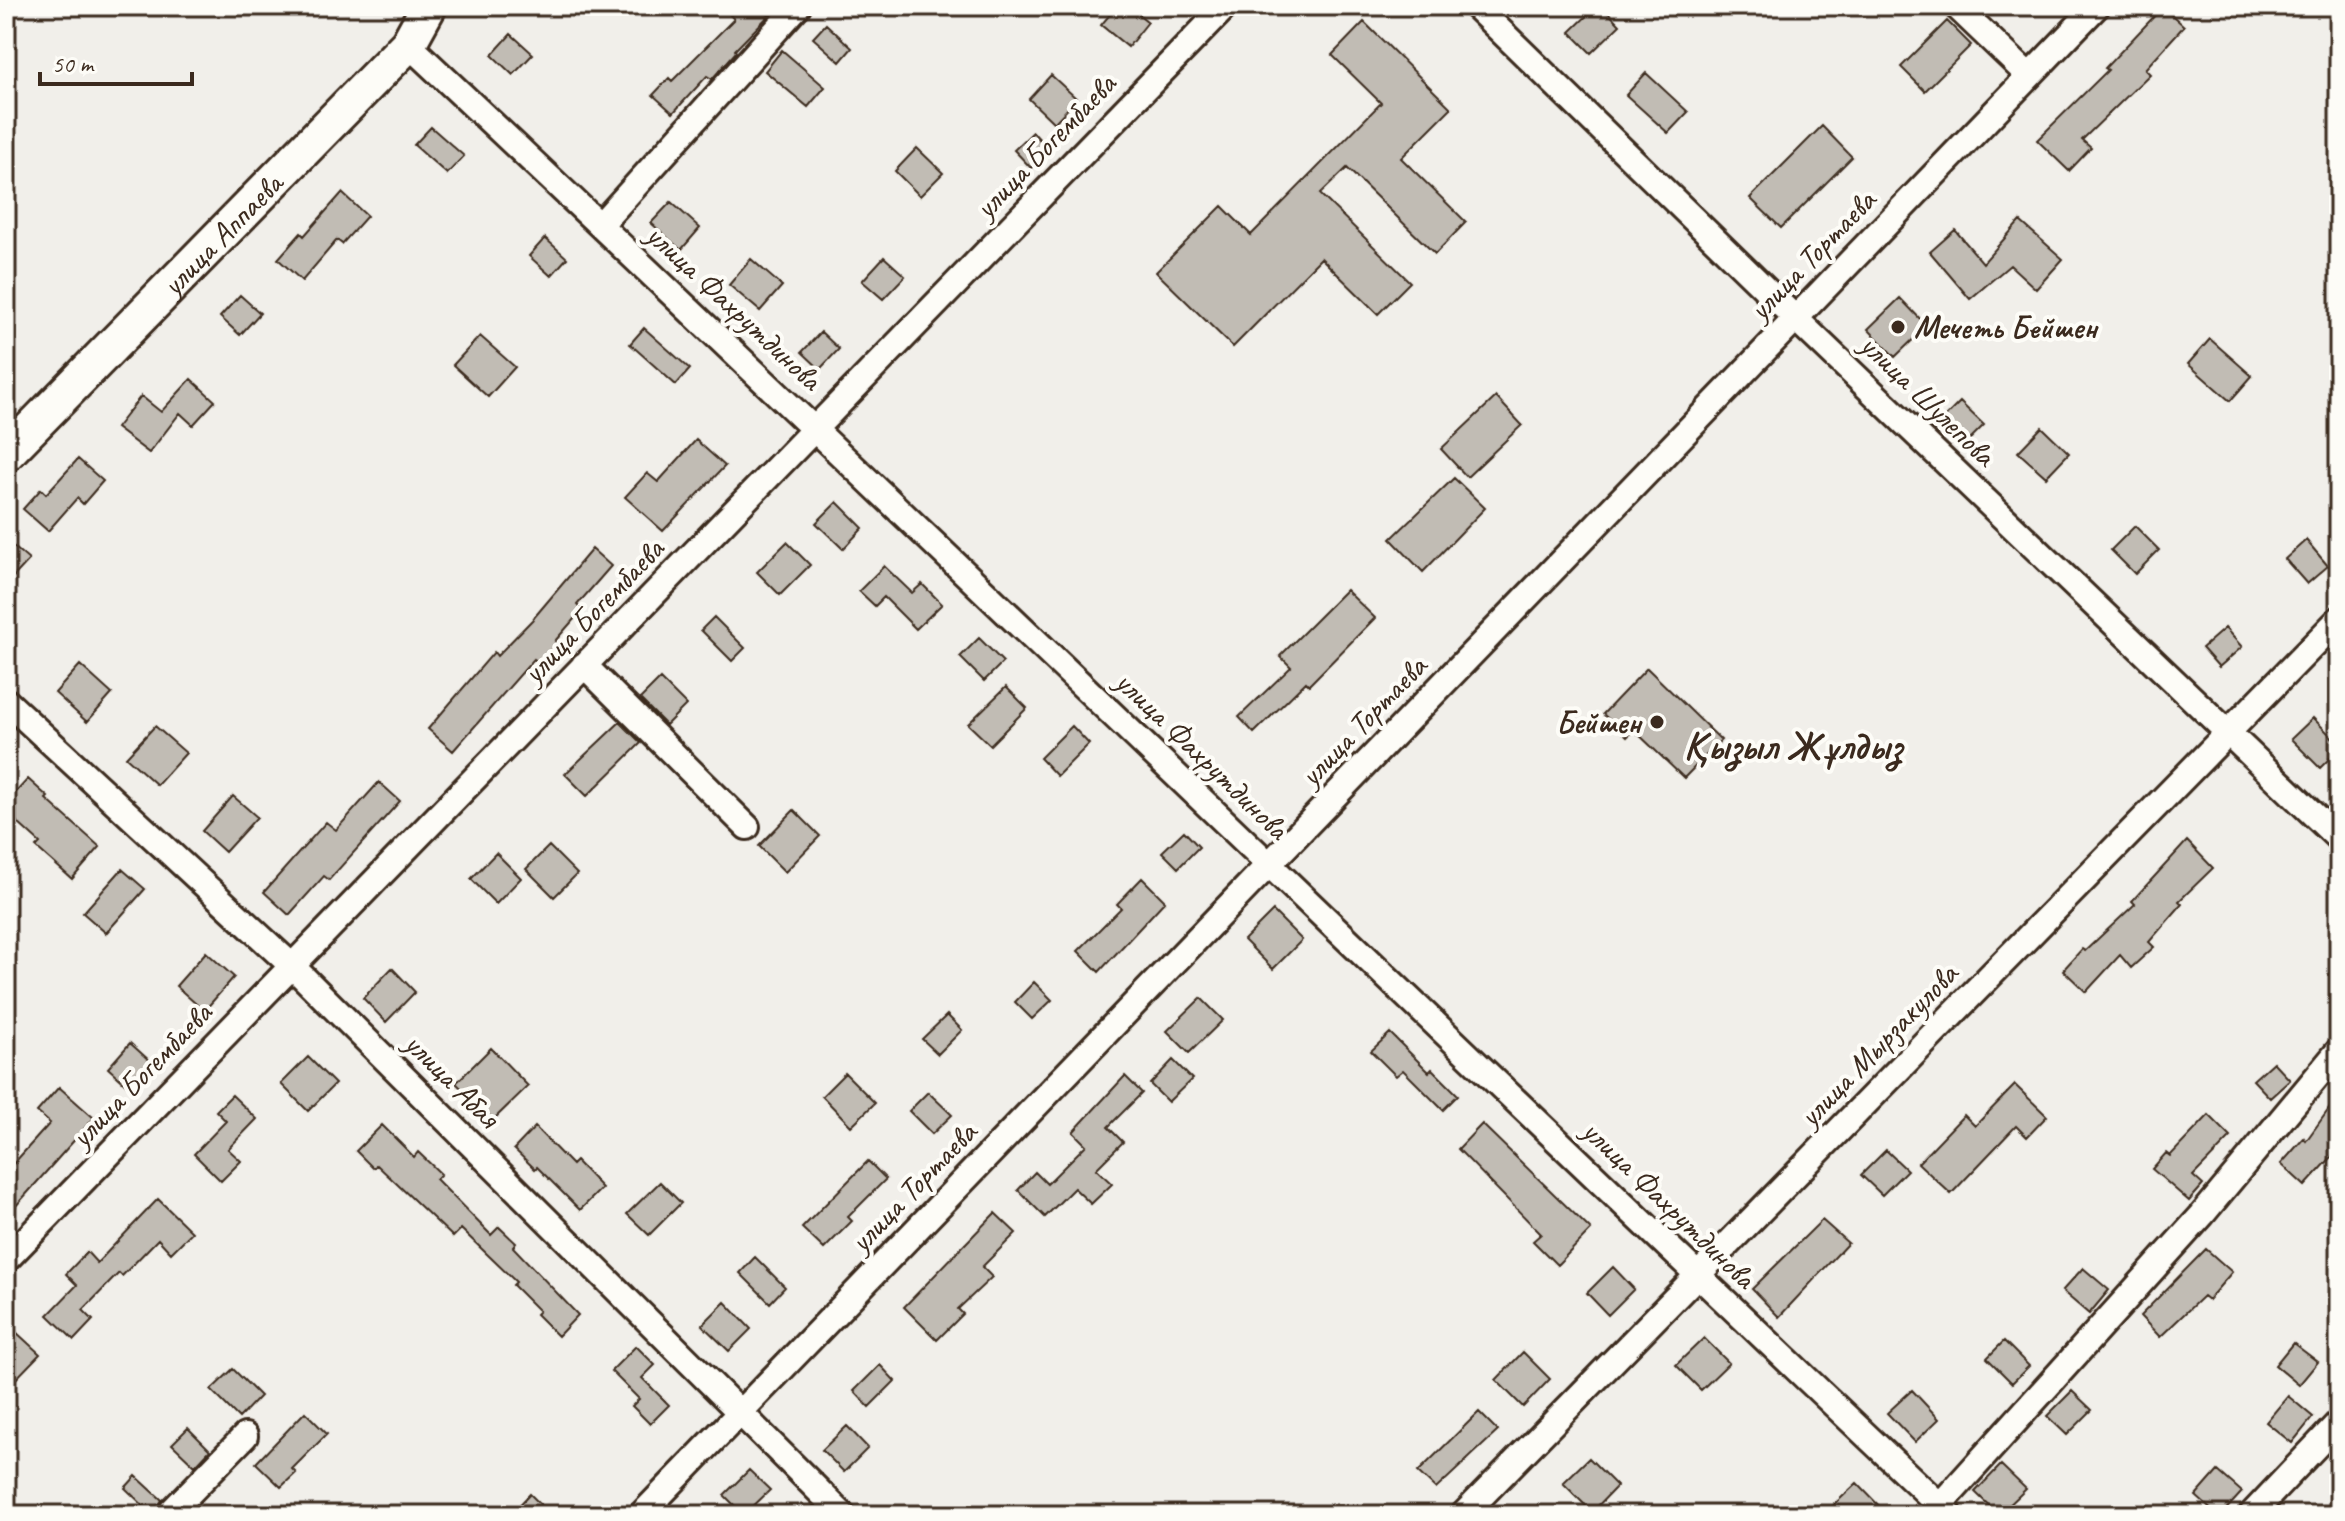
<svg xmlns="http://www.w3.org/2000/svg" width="2345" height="1521" viewBox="0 0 2345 1521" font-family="Caveat,sans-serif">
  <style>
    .building { fill: #c1bcb4; stroke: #3b2a1e; stroke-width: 2 }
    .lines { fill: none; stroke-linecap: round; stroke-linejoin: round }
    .street-casing { stroke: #3b2a1e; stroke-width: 30 }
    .secondary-casing { stroke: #3b2a1e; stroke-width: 40 }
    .street { stroke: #fdfcf7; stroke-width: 24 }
    .secondary { stroke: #fdfcf7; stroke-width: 34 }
    .poi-dot { fill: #3b2a1e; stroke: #fdfcf7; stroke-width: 3 }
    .labels { text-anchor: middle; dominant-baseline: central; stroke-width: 8; stroke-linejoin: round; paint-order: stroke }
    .street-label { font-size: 32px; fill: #3b2a1e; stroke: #fdfcf7 }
    .poi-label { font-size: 32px; font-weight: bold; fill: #3b2a1e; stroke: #fdfcf7; text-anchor: start }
    .district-label { font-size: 40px; font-weight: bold; fill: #3b2a1e; stroke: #fdfcf7 }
  </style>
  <rect width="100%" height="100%" fill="#f1efea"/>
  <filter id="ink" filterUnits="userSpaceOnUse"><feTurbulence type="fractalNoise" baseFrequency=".0125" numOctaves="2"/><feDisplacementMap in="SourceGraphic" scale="16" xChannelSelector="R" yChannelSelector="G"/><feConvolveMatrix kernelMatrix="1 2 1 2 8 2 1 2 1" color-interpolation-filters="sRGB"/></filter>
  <g filter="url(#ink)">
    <path class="building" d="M721,6H778L735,50L736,52L712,79L707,76L673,113L653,95L669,78L672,81L734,19Z
      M1117,6H1129L1148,22L1128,47L1101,25Z
      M1597,6H1602L1620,25L1591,53L1570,32Z
      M2163,7L2184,26L2145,69L2150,74L2082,140L2091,148L2069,171L2037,140L2108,70L2105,68Z
      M1947,21L1971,45L1925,91L1901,67Z
      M1364,22L1451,108L1401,158L1466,222L1435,254L1347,168L1320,194L1410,282L1378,314L1321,258L1233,347L1156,272L1222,206L1251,235L1381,103L1332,55Z
      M826,24L852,48L840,62L813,38Z
      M511,34L533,54L513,75L492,55Z
      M782,50L825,87L808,107L765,71Z
      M1646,73L1688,112L1668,133L1626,95Z
      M1051,75L1077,99L1054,123L1029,99Z
      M1822,126L1852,157L1781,228L1750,198Z
      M431,127L464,156L447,174L414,145Z
      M1033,132L1049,150L1031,168L1014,150Z
      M917,148L943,173L920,196L895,171Z
      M342,193L367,216L342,244L337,240L302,281L278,259L301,233L304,236Z
      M671,202L700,228L681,250L651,223Z
      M2020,221L2063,259L2036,289L2010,265L1970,299L1930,252L1955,230L1983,263Z
      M545,238L567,258L551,276L529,256Z
      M884,257L905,276L883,299L862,281Z
      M751,259L782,286L760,311L729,285Z
      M240,295L260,313L240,335L220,317Z
      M1900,298L1927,326L1895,357L1868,329Z
      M644,328L690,369L676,385L630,344Z
      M821,332L839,349L820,369L802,352Z
      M480,336L515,367L488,397L453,365Z
      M2210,339L2252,376L2230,401L2188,364Z
      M191,379L215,401L193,425L180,413L149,453L116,428L141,396L161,412Z
      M1496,397L1522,425L1467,477L1441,449Z
      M1960,402L1984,425L1963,446L1940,422Z
      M2042,427L2069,453L2046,477L2018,452Z
      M696,440L725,466L663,531L625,497L647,473L658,482Z
      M78,459L103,481L83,504L77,498L48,531L23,509L41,489L46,494Z
      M1454,478L1485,508L1423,572L1391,539Z
      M837,502L863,528L843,549L816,523Z
      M2135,526L2159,550L2135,574L2111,550Z
      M6,540L29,560L6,585Z
      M2306,540L2328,566L2307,584L2285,559Z
      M787,542L810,565L780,595L757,572Z
      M592,549L611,566L577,605L582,610L555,641L564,649L546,670L534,659L453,751L428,729L494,652L497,656L532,620Z
      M884,566L912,593L922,584L942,604L916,629L884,597L875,606L859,591Z
      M1346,590L1375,618L1309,685L1306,682L1254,733L1239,717L1291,667L1280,656Z
      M714,617L745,648L732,661L701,630Z
      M2225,628L2242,647L2219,667L2202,648Z
      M979,638L1003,662L984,681L960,657Z
      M80,665L112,694L87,722L55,693Z
      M1647,668L1721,740L1684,778L1634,730L1627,737L1603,714Z
      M660,679L686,705L666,725L640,699Z
      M1006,687L1027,708L990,745L968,724Z
      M2313,718L2339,744V749L2320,768L2291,739Z
      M620,722L641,743L587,796L565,774Z
      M155,726L186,753L157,785L126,757Z
      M1072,726L1089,744L1057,776L1040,758Z
      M28,779L48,797L46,799L100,847L72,879L36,847L40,843L6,812V803Z
      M379,782L400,801L329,880L324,876L289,915L264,892L326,822L336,830Z
      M233,796L257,817L225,852L202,831Z
      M794,810L820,836L785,872L759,846Z
      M1184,831L1199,847L1178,868L1162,852Z
      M2187,841L2213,868L2179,901L2182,904L2149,942L2154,947L2131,968L2120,955L2086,992L2063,970L2082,949L2085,951L2135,904L2132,901Z
      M549,846L577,874L554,897L526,869Z
      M496,853L521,878L496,904L471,879Z
      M122,869L145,889L106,933L83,913Z
      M1142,878L1165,901L1099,972L1078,951L1121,908L1117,904Z
      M1273,911L1302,940L1273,969L1244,940Z
      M206,952L234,977L204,1011L176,986Z
      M392,968L415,992L386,1022L363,998Z
      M1034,982L1052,1000L1032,1019L1015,1002Z
      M1201,998L1223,1020L1189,1053L1167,1031Z
      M947,1015L962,1030L938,1054L922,1039Z
      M1390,1033L1429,1072L1432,1069L1458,1095L1443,1110L1403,1070L1396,1076L1371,1051Z
      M130,1043L150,1061L128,1086L108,1068Z
      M491,1048L528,1086L493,1120L456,1083Z
      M308,1057L335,1084L308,1111L281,1084Z
      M1173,1060L1192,1079L1168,1102L1150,1084Z
      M2273,1062L2290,1080L2270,1098L2253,1080Z
      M845,1073L875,1103L851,1126L822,1096Z
      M1125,1076L1142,1093L1108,1127L1123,1142L1096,1169L1112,1184L1091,1204L1074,1188L1045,1217L1018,1190L1035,1172L1047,1184L1086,1145L1073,1132Z
      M2015,1085L2047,1116L2027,1137L2016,1126L1951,1194L1918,1163L1964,1115L1975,1126Z
      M59,1087L94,1118L6,1217V1172L50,1123L37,1112Z
      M928,1092L952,1115L932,1134L909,1111Z
      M232,1095L257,1119L228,1149L241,1161L221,1181L194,1154L226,1121L216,1111Z
      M2339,1095V1149L2305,1186L2281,1164L2304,1138L2306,1141Z
      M2209,1115L2231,1137L2193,1176L2203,1185L2189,1201L2152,1169L2166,1153L2170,1156Z
      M1482,1124L1591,1230L1557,1265L1533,1241L1541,1234L1458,1149Z
      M382,1125L414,1157L418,1152L441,1174L436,1179L491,1235L499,1227L516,1243L513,1247L578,1315L558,1336L536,1314L539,1311L513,1285L516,1282L461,1229L453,1237L377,1165L373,1168L356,1151Z
      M535,1127L572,1165L576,1161L602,1188L580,1210L537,1167L535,1169L514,1149Z
      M1886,1150L1907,1170L1882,1195L1861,1175Z
      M868,1161L886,1179L848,1217L852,1221L824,1249L802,1228Z
      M660,1182L681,1203L649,1235L627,1214Z
      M158,1199L192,1232L171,1253L158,1239L122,1276L119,1273L83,1310L93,1320L74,1340L48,1315L77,1285L66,1274L87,1252L97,1263Z
      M995,1213L1016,1233L982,1267L992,1277L958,1309L963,1314L937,1340L904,1307Z
      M1822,1220L1848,1243L1779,1317L1752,1289Z
      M2206,1249L2232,1272L2208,1300L2203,1296L2160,1337L2140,1316Z
      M755,1257L785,1287L770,1303L740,1273Z
      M1613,1267L1634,1289L1608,1315L1587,1293Z
      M2083,1268L2109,1290L2089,1314L2062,1291Z
      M725,1302L751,1329L729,1351L702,1325Z
      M15,1331L40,1354L6,1389V1340Z
      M1704,1338L1729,1363L1701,1390L1676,1365Z
      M2004,1341L2029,1366L2012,1383L1987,1358Z
      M2293,1343L2318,1362L2299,1385L2275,1365Z
      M636,1346L655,1365L642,1378L669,1405L650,1424L632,1406L639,1399L611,1371Z
      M1523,1352L1550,1379L1523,1407L1496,1380Z
      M880,1365L895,1381L869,1407L854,1391Z
      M233,1369L260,1396L239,1418L211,1390Z
      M1912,1390L1939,1419L1915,1442L1887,1413Z
      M2072,1391L2092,1410L2067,1435L2047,1416Z
      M2288,1396L2313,1417L2292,1443L2266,1422Z
      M305,1412L327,1434L292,1469L296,1473L281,1487L256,1463Z
      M1479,1412L1498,1431L1436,1489L1418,1472Z
      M847,1426L868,1448L844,1472L822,1450Z
      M188,1428L210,1450L195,1466L172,1444Z
      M1589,1458L1617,1486L1592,1512L1563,1483Z
      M2001,1465L2026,1489L1999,1515L1975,1492Z
      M749,1470L770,1490L744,1515L724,1495Z
      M2218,1471L2242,1492L2221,1515H2217L2196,1496Z
      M136,1476L162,1500L153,1515L125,1488Z
      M1857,1483L1888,1515H1823Z
      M530,1494L551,1515H510Z"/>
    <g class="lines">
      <g class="street-casing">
        <path id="street" d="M1475,6L1795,318L2339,839
          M1956,6L2029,76
          M408,44C925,530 1434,1026 1950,1515
          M600,225L798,6
          M584,665L747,827
          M6,701L292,966L843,1515
          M6,1260L1226,6
          M168,1515L245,1436
          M641,1515L2097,6
          M1463,1515L2339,619
          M1931,1515L2202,1215L2339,1050
          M2251,1515L2339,1422"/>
      </g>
      <g class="secondary-casing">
        <g id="secondary">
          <path id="s1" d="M6,454L408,44L429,6"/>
        </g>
      </g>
      <use href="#street" class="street"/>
      <use href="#secondary" class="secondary"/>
    </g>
  </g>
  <g class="poi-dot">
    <circle cx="1898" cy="327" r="8"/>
    <circle cx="1657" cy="722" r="8"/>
  </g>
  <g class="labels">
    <g class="street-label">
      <text transform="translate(1045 146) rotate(-46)">улица Богембаева</text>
      <text stroke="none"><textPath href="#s1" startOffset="308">улица Аппаева</textPath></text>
      <text transform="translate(1812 255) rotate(-46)">улица Тортаева</text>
      <text transform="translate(734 307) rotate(43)">улица Фахрутдинова</text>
      <text transform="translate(1928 400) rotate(44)">улица Шулепова</text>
      <text transform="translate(593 611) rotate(-46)">улица Богембаева</text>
      <text transform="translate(1363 721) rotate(-46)">улица Тортаева</text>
      <text transform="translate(1202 755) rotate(44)">улица Фахрутдинова</text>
      <text transform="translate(1878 1045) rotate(-46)">улица Мырзакулова</text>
      <text transform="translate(141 1075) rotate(-46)">улица Богембаева</text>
      <text transform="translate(452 1080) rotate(45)">улица Абая</text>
      <text transform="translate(913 1187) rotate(-46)">улица Тортаева</text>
      <text transform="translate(1669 1204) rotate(44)">улица Фахрутдинова</text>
    </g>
    <g class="poi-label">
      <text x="1914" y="327">Мечеть Бейшен</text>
      <text x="1641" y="722" text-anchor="end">Бейшен</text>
    </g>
    <g class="district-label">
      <text x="1793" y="746">Қызыл Жұлдыз</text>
    </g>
  </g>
  <rect width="2345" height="1521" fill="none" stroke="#fdfcf7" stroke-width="32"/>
  <rect x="16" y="16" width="2313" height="1489" fill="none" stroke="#3b2a1e" stroke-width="3" filter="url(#ink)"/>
  <path d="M40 72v12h152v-12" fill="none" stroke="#3b2a1e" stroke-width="4"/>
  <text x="52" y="72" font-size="24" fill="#3b2a1e" stroke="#fdfcf7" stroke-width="6" paint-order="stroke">50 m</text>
</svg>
